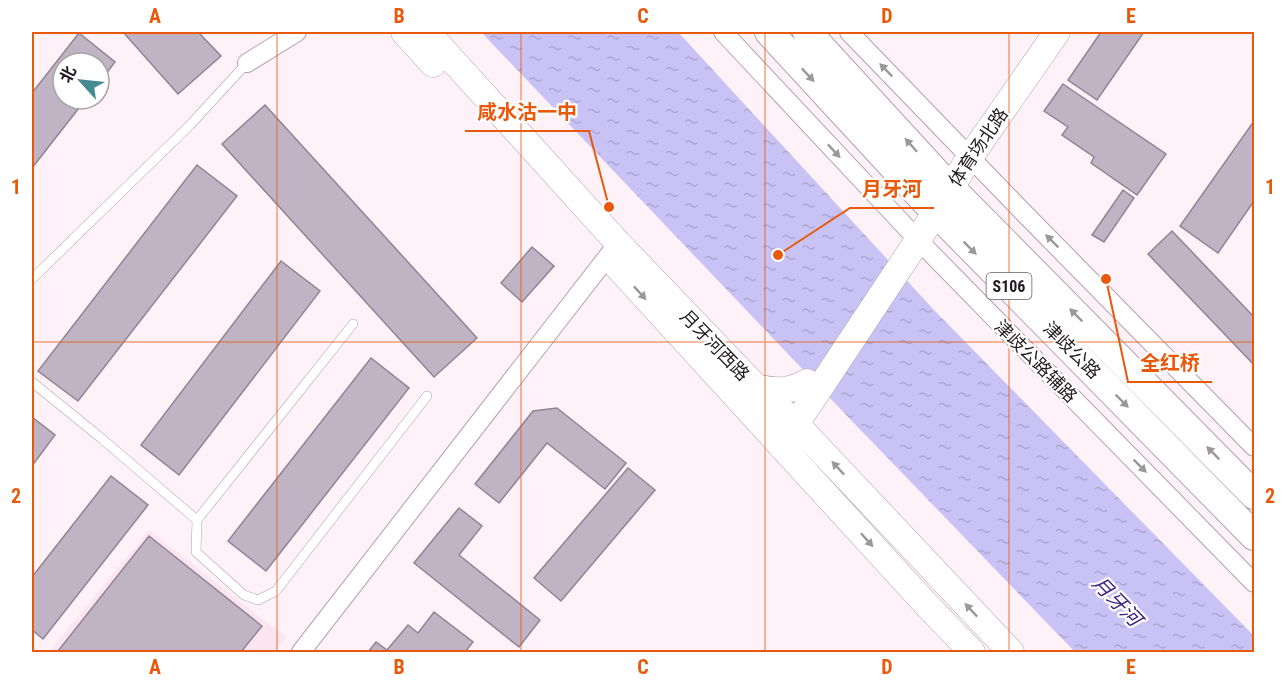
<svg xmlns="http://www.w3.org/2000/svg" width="1286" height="684" viewBox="0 0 1286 684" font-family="'Roboto Condensed','Noto Sans SC',sans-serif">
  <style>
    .built { fill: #fce4f0 }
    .water { fill: url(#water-ripples) }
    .building { fill: #c0b3c4; stroke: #908393; stroke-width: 1.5 }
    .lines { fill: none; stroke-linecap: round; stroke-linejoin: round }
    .lane-casing { stroke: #b4a0aa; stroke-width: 10 }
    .street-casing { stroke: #b4a0aa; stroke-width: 20 }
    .secondary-casing { stroke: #b4a0aa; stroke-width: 27 }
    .primary-casing { stroke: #b4a0aa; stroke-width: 30 }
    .lane { stroke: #fff; stroke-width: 9 }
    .street { stroke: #fff; stroke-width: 18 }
    .secondary { stroke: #fff; stroke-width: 26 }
    .primary { stroke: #fff; stroke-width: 28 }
    .oneway { fill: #9c989a }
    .grid { fill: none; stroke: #e8590c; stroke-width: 1.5; stroke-opacity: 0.55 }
    .labels { text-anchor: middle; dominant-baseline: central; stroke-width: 4.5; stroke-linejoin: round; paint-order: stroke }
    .shield { fill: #fff; stroke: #645f62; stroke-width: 1.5 }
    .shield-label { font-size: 16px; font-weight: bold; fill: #221a1e }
    .street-label { font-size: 18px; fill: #221a1e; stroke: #fff }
    .water-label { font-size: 20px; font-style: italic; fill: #402382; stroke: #fff }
    .leader { fill: none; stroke: #e8590c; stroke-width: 2 }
    .callout-dot { fill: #e8590c; stroke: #fff; stroke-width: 2 }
    .callout-label { font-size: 20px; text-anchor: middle; font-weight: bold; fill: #e8590c; stroke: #fff; stroke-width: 4.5; stroke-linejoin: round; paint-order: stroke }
    .neatline { fill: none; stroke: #e8590c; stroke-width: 2 }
    .grid-label { font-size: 20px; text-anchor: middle; font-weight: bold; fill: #e8590c }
  </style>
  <defs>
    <pattern id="water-ripples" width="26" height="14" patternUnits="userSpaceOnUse" patternTransform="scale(1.5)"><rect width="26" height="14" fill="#c9c2f5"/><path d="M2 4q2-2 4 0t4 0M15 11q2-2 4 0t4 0" fill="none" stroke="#aca6d2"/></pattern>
  </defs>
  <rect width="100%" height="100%" fill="#fef1f8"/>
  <path class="built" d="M149,530L269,624L287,637L274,652H49Z"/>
  <path class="water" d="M481,32H678L934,310L1254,636V652H1075L850,419Z"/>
  <path class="building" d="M123,32H198L221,56L178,94Z
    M1101,32H1144L1097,100L1068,80Z
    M79,33L115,62L99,83V63H63V99H86L32,168V93Z
    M1063,84L1166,154L1137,195L1091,163L1094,157L1062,135L1068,127L1044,111Z
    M265,105L477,338L434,377L222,144Z
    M1254,121V201L1218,253L1180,226Z
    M197,165L237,196L78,401L38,371Z
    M1123,190L1134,198L1104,242L1092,235Z
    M1172,231L1254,317V365L1148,254Z
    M532,247L554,266L522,302L501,283Z
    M281,261L320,291L179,475L141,445Z
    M371,358L409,388L266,571L228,541Z
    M557,408L626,463L605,489L547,443L499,503L475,484L533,411Z
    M32,417L55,435L32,466Z
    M628,468L655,490L561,601L534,578Z
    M111,476L148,505L43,639L32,630V577Z
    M459,508L482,526L459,555L540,620L519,647L414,563Z
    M149,536L262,626L241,652L58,651Z
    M434,612L473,642L465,652H368L376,642L387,650L408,625L418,633Z"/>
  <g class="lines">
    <g class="lane-casing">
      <path id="lane" d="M32,279L190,125L247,63
        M353,324L197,520L196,552L244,595L258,600L276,591L427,396
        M32,382L101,438L197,520"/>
    </g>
    <g class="street-casing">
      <path id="street" d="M723,32L918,240L1254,583
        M849,32L1023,212L1254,447
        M247,63L297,32
        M301,652L615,247"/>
    </g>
    <g class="secondary-casing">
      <path id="secondary" d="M404,32L433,64
        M427,32L618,243L756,387L796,424L1011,652
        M613,262L924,602L972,652
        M756,387C774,392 790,392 807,382
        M788,436L918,240L970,157L1057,32"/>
    </g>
    <g class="primary-casing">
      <path id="primary" d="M769,32L925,201L1254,536
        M807,32L940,177L1254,495"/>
    </g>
    <use href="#lane" class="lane"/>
    <use href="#street" class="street"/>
    <use href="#secondary" class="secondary"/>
    <use href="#primary" class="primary"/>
  </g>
  <defs><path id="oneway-solid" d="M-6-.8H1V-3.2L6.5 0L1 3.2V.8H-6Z" transform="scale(1.5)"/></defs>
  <g class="oneway">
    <use href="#oneway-solid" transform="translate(886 70) rotate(-134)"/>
    <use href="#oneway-solid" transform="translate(808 75) rotate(47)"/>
    <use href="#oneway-solid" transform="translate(911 145) rotate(-132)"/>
    <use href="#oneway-solid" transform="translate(834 151) rotate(47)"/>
    <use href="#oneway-solid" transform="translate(1052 241) rotate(-135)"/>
    <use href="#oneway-solid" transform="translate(970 248) rotate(45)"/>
    <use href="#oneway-solid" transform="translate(640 293) rotate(47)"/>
    <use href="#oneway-solid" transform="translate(1076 315) rotate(-135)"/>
    <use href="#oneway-solid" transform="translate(1122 401) rotate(45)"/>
    <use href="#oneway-solid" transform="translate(1213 453) rotate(-135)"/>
    <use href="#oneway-solid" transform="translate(1140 466) rotate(45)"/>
    <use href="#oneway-solid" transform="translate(838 468) rotate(-133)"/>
    <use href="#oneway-solid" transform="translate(867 540) rotate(48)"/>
    <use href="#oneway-solid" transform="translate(971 610) rotate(-133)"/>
  </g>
  <path class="grid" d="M277,32V652M521,32V652M765,32V652M1009,32V652M32,342H1254"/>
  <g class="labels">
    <rect class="shield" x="986.5" y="273" width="45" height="26" rx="4.5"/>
    <g class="shield-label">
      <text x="1009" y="286">S106</text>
    </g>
    <g class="street-label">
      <text transform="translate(978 147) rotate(-56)">体育场北路</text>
      <text transform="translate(715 345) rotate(46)">月牙河西路</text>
      <text transform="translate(1072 350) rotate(45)">津歧公路</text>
      <text transform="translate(1036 361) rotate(45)">津歧公路辅路</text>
    </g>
    <g class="water-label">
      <text transform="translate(1117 601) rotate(46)">月牙河</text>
    </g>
  </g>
  <path class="leader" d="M609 207L589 131H465M778 255L850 208H934M1106 279L1128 382H1212"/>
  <g class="callout-dot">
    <circle cx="609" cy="207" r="6"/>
    <circle cx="778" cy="255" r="6"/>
    <circle cx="1106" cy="279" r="6"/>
  </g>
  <g class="callout-label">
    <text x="527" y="119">咸水沽一中</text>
    <text x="892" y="196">月牙河</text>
    <text x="1170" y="370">全红桥</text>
  </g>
  <rect width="1286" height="684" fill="none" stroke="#ffffff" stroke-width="66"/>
  <g transform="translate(81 81) rotate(297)"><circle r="28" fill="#ffffff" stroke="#a7a3a5" stroke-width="1.5"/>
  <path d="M0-4.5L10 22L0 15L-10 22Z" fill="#458b94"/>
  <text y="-9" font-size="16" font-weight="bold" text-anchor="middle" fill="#221a1e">北</text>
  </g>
  <rect x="33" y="33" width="1220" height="618" class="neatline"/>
  <g class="grid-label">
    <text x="155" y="23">A</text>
    <text x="399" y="23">B</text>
    <text x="643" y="23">C</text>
    <text x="887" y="23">D</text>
    <text x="1131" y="23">E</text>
    <text x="16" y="194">1</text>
    <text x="1270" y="194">1</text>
    <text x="16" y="503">2</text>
    <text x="1270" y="503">2</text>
    <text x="155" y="674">A</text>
    <text x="399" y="674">B</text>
    <text x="643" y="674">C</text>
    <text x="887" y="674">D</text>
    <text x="1131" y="674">E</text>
  </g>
</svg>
